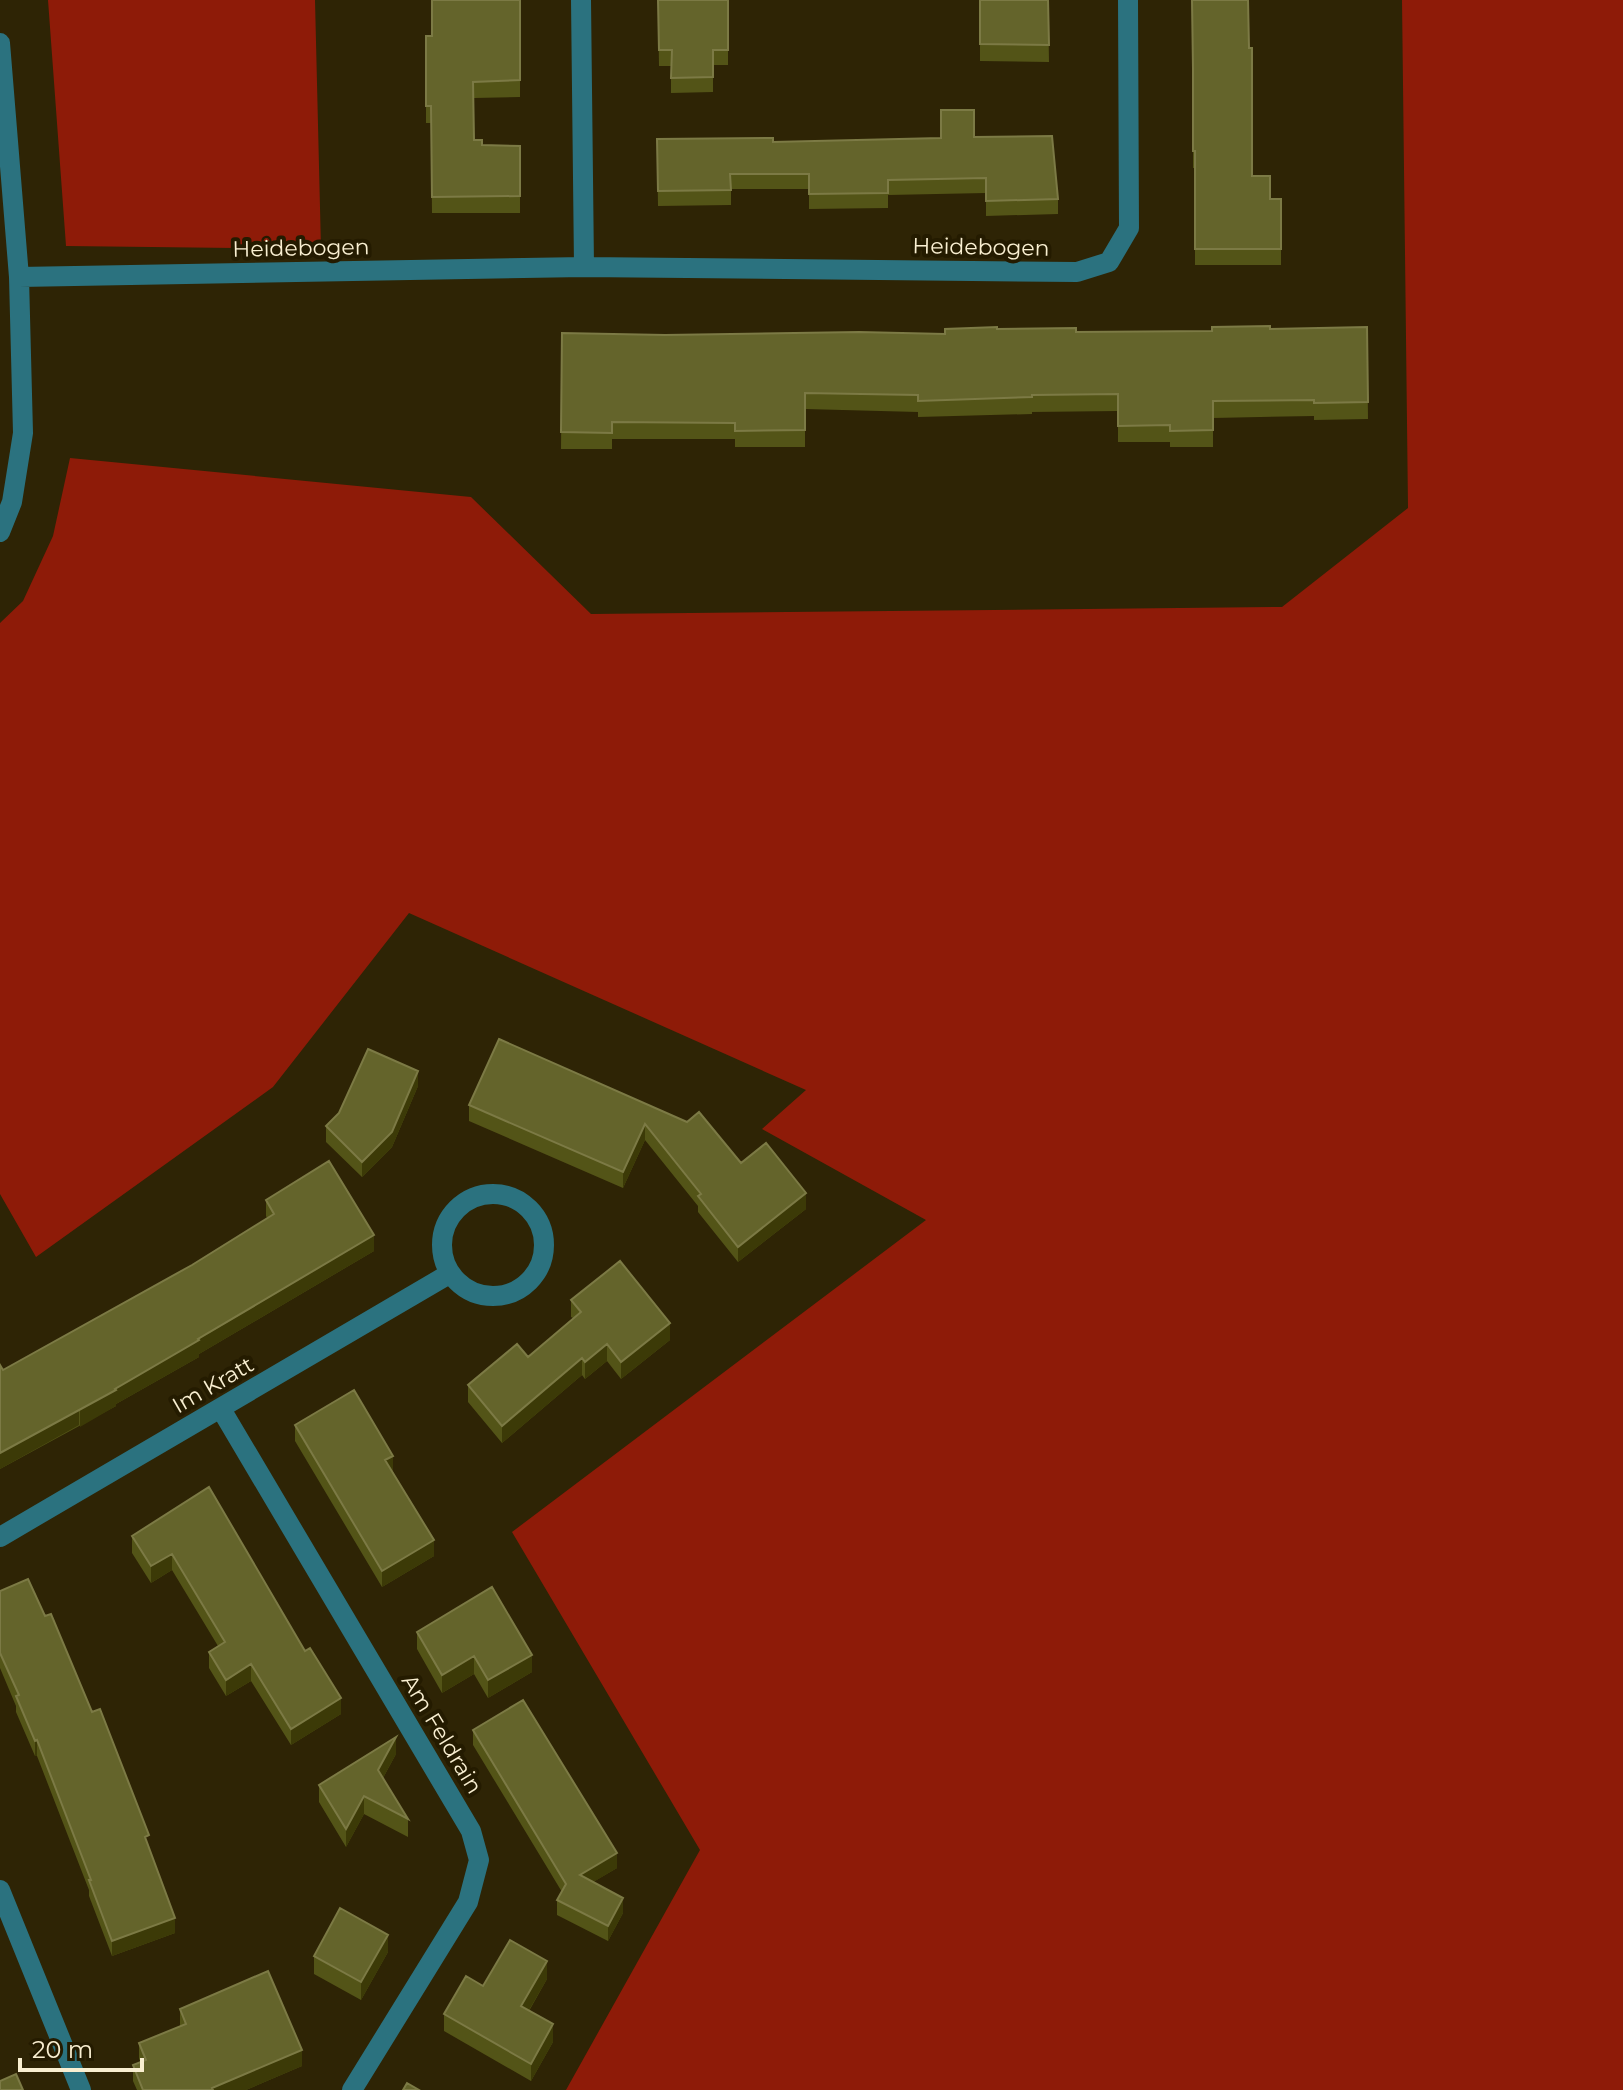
<svg xmlns="http://www.w3.org/2000/svg" width="1623" height="2090" viewBox="0 0 1623 2090" font-family="Montserrat,sans-serif">
  <style>
    .green { fill: #8e1b08 }
    .lines { fill: none; stroke-linecap: round; stroke-linejoin: round }
    .minor { stroke: #2b727f; stroke-width: 20 }
    .wall { fill: #535417 }
    .shaded-wall { fill: #3c3a07 }
    .building { fill: #64642b; stroke: #7c7a45; stroke-width: 2 }
    .labels { text-anchor: middle; dominant-baseline: central; stroke-width: 8; stroke-linejoin: round; paint-order: stroke }
    .street-label { font-size: 22px; fill: #f9efd1; stroke: #241b00 }
  </style>
  <rect width="100%" height="100%" fill="#2e2405"/>
  <path class="green" d="M48,0H315L321,249L66,246Z
    M1402,0H1623V2090H566L700,1850L512,1532L926,1220L762,1129L806,1090L409,913L273,1087L36,1257L0,1194V623L23,601L53,536L70,458L471,497L591,614L1282,607L1408,508Z"/>
  <g class="lines">
    <path class="minor" d="M581,0L584,267
      M0,43L19,277L23,433L12,502L0,532
      M19,277L584,267L1077,272L1109,262L1129,228L1128,0
      M442 1245a51 51 0 1 1 102 0a51 51 0 1 1-102 0Z
      M221,1409L471,1831L479,1860L468,1902L352,2090
      M0,1537L449,1274
      M0,1890L81,2090"/>
  </g>
  <path class="wall" d="M520,0V97L474,98V140L482,145L520,146V213H432L431,123H426V36H432Z
    M658,0H728V65H713V92L671,93V66H659Z
    M980,0H1048L1049,62L980,61Z
    M1193,85L1252,176L1270,199H1281V265H1195V168H1193Z
    M974,137L1058,199V214L986,216V193L888,195V208L809,209V189H731V205L658,206L657,139L773,142Z
    M1367,327L1368,419L1314,420V416L1213,418V447H1170V442H1118V411L1032,412V414L918,417V412L805,409V447H735V439H612V449H561L562,333L665,335L945,334L997,329L1076,332L1212,331L1270,329Z
    M499,1039L741,1163L806,1209L738,1262L698,1212V1206L645,1140L623,1188L469,1121V1105Z
    M418,1086L392,1147L362,1177L326,1142V1126Z
    M266,1200L374,1251L199,1354V1357L116,1404V1406L0,1469V1365L3,1370L192,1265L267,1218L266,1216Z
    M571,1300L670,1340L621,1379L607,1361L585,1379L582,1375L502,1443L468,1402V1385L528,1357L573,1318L571,1317Z
    M295,1425L393,1472L434,1556L382,1587L295,1441Z
    M209,1487L341,1714L291,1745L251,1681L226,1696L209,1668V1652L218,1646L172,1570L151,1583L132,1553V1536Z
    M0,1591L149,1848L175,1933L112,1956L89,1896V1890L37,1756H35L16,1712V1706L0,1668Z
    M417,1632L532,1672L488,1698L474,1674L442,1693L417,1649Z
    M473,1730L617,1868L593,1882L623,1913L608,1941L557,1915V1900L562,1892L473,1745Z
    M396,1754L383,1778L408,1819V1837L364,1814L346,1847L319,1802V1785Z
    M388,1952L361,2000L314,1974V1956Z
    M547,1979L529,2011L553,2042L531,2081L444,2031V2014L483,1986Z
    M180,2009L302,2066L246,2090H137L133,2081V2065L141,2062L139,2059V2043L180,2026Z"/>
  <path class="shaded-wall" d="M418,1071V1086L392,1147L362,1177V1162Z
    M645,1124V1140L623,1188V1172Z
    M806,1193V1209L738,1262V1247Z
    M374,1235V1251L199,1354V1357L116,1404V1406L80,1427V1410Z
    M670,1323V1340L621,1379V1362Z
    M607,1344V1361L585,1379V1362Z
    M582,1358V1375L502,1443V1426Z
    M79,1409V1425L0,1469V1453Z
    M393,1456V1472L385,1460Z
    M434,1540V1556L382,1587V1571Z
    M172,1554V1570L151,1583V1566Z
    M532,1655V1672L488,1698V1680Z
    M474,1656V1674L442,1693V1675Z
    M251,1664V1681L226,1696V1680Z
    M341,1698V1714L291,1745V1729Z
    M396,1737V1754L378,1787V1770Z
    M37,1740V1756H35V1741Z
    M364,1796V1814L346,1847V1829Z
    M617,1853V1868L580,1890V1875Z
    M623,1898V1913L608,1941V1926Z
    M175,1918V1933L112,1956V1941Z
    M388,1935V1952L361,2000V1982Z
    M547,1961V1979L521,2024V2006Z
    M553,2024V2042L531,2081V2064Z
    M302,2050V2066L246,2090H212V2088Z"/>
  <path class="building" d="M432,0H520V80L473,82L474,140H482V145L520,146V196L432,197L431,106H426V36H432Z
    M658,0H728V50H713V77L671,78L672,50H659Z
    M980,0H1048L1049,45L980,44Z
    M1192,0H1248L1249,48H1252V176H1270V199H1281V249H1195V151H1193V69Z
    M941,110H974V137L1052,136L1058,199L986,201V178L888,180V193L809,194V174H730L731,190L658,191L657,139L773,138V142L941,138Z
    M1270,326V329L1367,327L1368,402L1314,403V400L1213,401V430L1170,431V425L1118,426V394L1032,395V397L918,401V395L805,393V430L735,431V423L612,422V433L561,432L562,333L665,335L859,332L945,334V329L997,327V329L1076,328V332L1212,331V327Z
    M499,1039L687,1122L699,1112L741,1163L766,1143L806,1193L738,1247L698,1196L701,1194L645,1124L623,1172L469,1105Z
    M368,1049L418,1071L392,1132L362,1162L326,1126L339,1113Z
    M329,1161L374,1235L198,1339L199,1340L115,1389L116,1390L0,1453V1365L3,1370L192,1265L274,1214L266,1200Z
    M620,1261L670,1323L621,1362L607,1344L585,1362L582,1358L502,1426L468,1385L517,1344L528,1357L581,1312L571,1300Z
    M354,1390L393,1456L385,1460L434,1540L382,1571L295,1425Z
    M209,1487L305,1651L310,1648L341,1698L291,1729L251,1664L226,1680L209,1652L225,1642L172,1554L151,1566L132,1536Z
    M28,1579L45,1616L51,1614L92,1712L100,1709L149,1835L145,1837L175,1918L112,1941L89,1880H91L37,1740L35,1741L16,1696L19,1695L0,1653V1591Z
    M492,1587L532,1655L488,1680L474,1656L442,1675L417,1632Z
    M523,1700L617,1853L580,1875L623,1898L608,1926L557,1900L566,1884L473,1730Z
    M396,1737L378,1770L408,1819L364,1796L346,1829L319,1785Z
    M340,1908L388,1935L361,1982L314,1956Z
    M510,1940L547,1961L521,2006L553,2024L531,2064L444,2014L466,1976L483,1986Z
    M268,1971L302,2050L212,2088L213,2090H143L133,2065L146,2060L139,2043L186,2024L180,2009Z
    M16,2074L23,2090H0V2081Z
    M407,2083L419,2090H403Z"/>
  <g class="labels">
    <g class="street-label">
      <text transform="translate(981 247) rotate(1)">Heidebogen</text>
      <text transform="translate(301 248) rotate(-1)">Heidebogen</text>
      <text transform="translate(213 1385) rotate(-30)">Im Kratt</text>
      <text transform="translate(442 1734) rotate(59)">Am Feldrain</text>
    </g>
  </g>
  <path d="M20 2058v12h122v-12" fill="none" stroke="#f9efd1" stroke-width="4"/>
  <text x="32" y="2058" font-size="24" fill="#f9efd1" stroke="#241b00" stroke-width="6" paint-order="stroke">20 m</text>
</svg>
